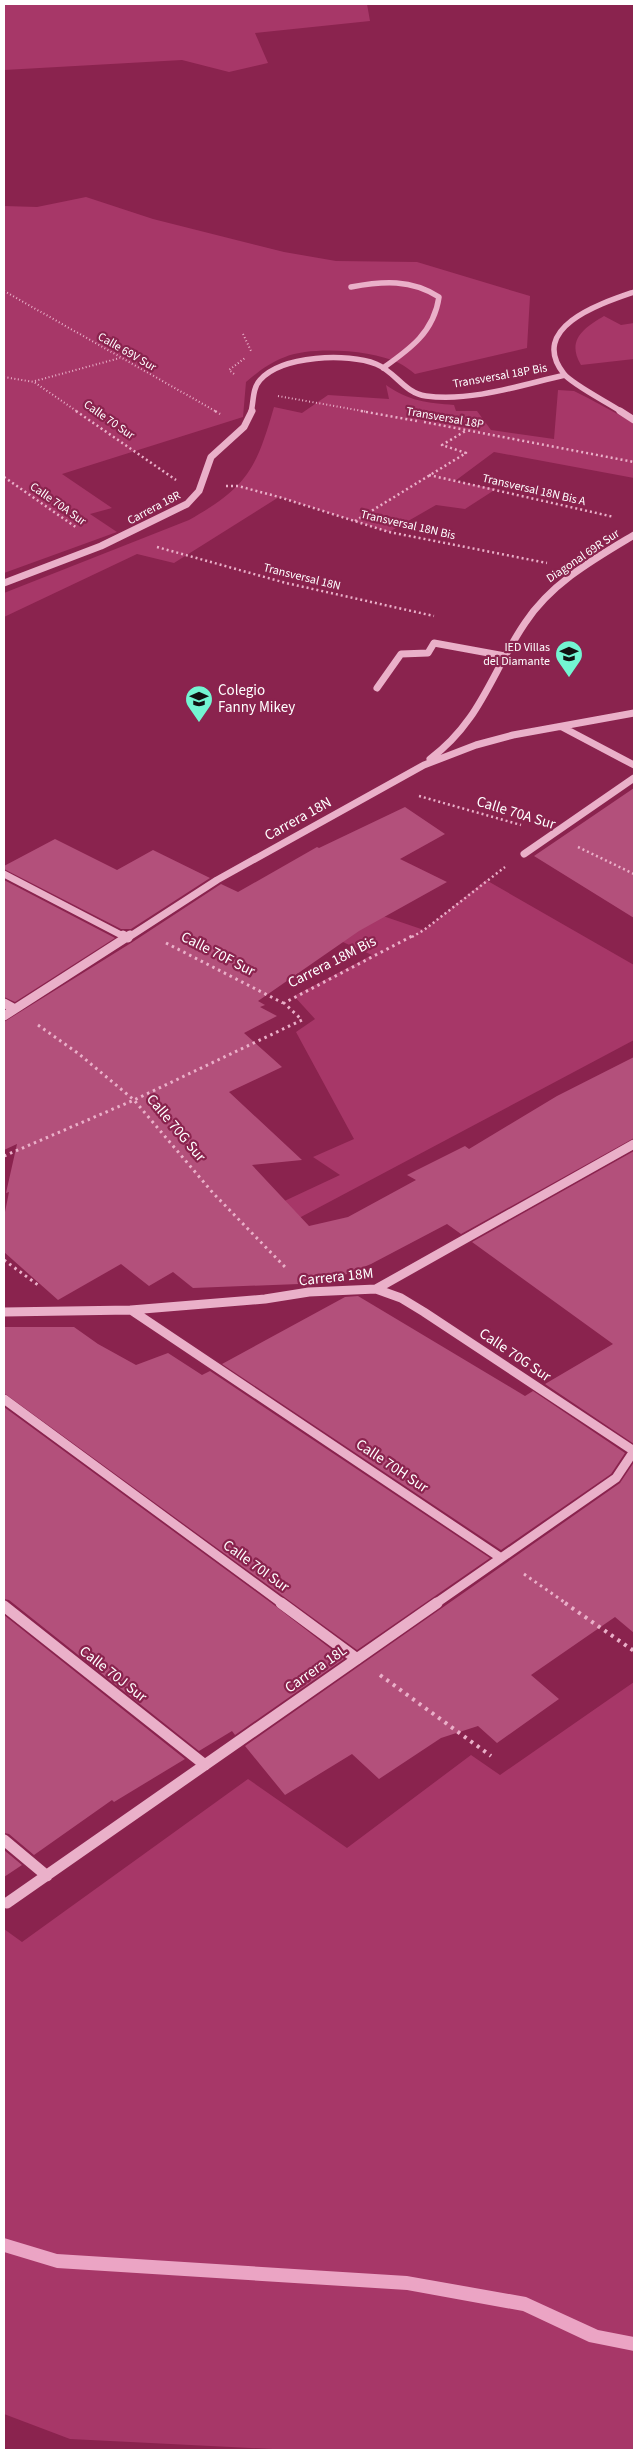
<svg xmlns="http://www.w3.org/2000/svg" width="638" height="2454" viewBox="0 0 638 2454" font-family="'Source Sans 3',sans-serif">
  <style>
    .green { fill: #a73768 }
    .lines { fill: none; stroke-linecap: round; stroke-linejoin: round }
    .stream { fill: #eba4c4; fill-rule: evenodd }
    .building { fill: #b3507b }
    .path-far3 { stroke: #eab0c9; stroke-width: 2; stroke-dasharray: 1 2.5; stroke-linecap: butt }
    .path-far2 { stroke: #eab0c9; stroke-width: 2.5; stroke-dasharray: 2 3; stroke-linecap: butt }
    .path-far1 { stroke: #eab0c9; stroke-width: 3; stroke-dasharray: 2.5 4; stroke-linecap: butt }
    .path { stroke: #eab0c9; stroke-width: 4; stroke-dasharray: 3 5; stroke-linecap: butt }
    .minor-far3 { stroke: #eab0c9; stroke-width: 5.5 }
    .minor-far2 { stroke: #eab0c9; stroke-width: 7 }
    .minor-far1 { stroke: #eab0c9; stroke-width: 9 }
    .minor { stroke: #eab0c9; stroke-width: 11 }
    .labels { text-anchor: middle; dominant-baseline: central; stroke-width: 4.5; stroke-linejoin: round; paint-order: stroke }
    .far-street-label { font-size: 12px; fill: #fff; stroke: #8a234e }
    .far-poi-label { font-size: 12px; fill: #fff; stroke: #8a234e; text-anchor: end }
    .poi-label { font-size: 15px; fill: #fff; stroke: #8a234e; text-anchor: start }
    .street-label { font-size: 15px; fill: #fff; stroke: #8a234e }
  </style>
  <rect width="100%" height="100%" fill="#8a234e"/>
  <path class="green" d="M4,4H367L370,21L255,33L268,63L229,72L182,60L4,70Z
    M86,197L153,219L284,252L336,261L417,262L530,296L527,348L415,374C410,370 405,366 399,363C371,350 313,346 285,357C269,363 258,372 246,382L243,417L62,474L112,508L90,514L117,532L4,573V206L37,207Z
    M604,316L621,325L634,323V359L581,365C566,340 584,328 604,316Z
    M386,385C408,401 428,403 454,405L456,411H477L491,430L554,439L558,390L574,391L588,398L634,423V478L494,452L455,481L496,489L465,509L436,505L389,532L279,497L174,563L137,554L4,617V593L189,520C247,487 256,470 274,407L302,413L328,395L389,399Z
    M486,880L634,965V1040L299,1218L278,1204L340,1175L313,1157L354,1139L296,1032L315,1019L294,996L372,955L309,927L380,915L424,930Z
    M634,1682V2450H292L70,2439L4,2414V1929L22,1942L248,1779L347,1848L471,1755L500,1775Z"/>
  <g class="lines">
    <path class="stream" d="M4,2238L57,2254L407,2276L526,2297L598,2330L634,2337V2351L589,2342L523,2311L407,2290L57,2268L4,2252Z"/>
  </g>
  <path class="building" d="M634,788V918L534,856Z
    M405,807L445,834L400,859L447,882L359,931L258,1001L265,1005L260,1007L277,1016L244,1033L282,1067L229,1092L302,1160L252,1165L309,1226L348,1217L416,1180L407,1175L465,1146L469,1149L557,1096L634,1057V1138L461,1234L447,1224L371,1264L325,1283L193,1288L173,1272L149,1286L121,1264L58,1300L4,1252V1217L9,1192L6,1193L17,1144L4,1150V1022L131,943L221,884L238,892L317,847L319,848Z
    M55,839L117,870L153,850L210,878L131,929H121L4,869V866Z
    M4,880L115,938L15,1002L4,997Z
    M634,1151V1444L545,1384L613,1344L472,1242Z
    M358,1296L525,1396L533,1391L625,1453L611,1474L501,1550L222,1364L345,1297Z
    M4,1327H74L98,1344L136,1365L168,1353L202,1375L210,1371L490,1558L357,1650L4,1393Z
    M4,1407L274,1605L344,1659L235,1735L232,1731L199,1751L9,1600L4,1599Z
    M634,1462V1633L615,1617L531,1675L559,1699L497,1743L478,1726L441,1738L379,1779L352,1754L285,1795L245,1746L620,1483Z
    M4,1615L185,1759L114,1802L112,1800L34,1855L9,1834L4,1833Z
    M4,1850L22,1865L4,1877Z"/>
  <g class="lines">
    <path class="path-far3" d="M4,291L217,412
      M243,334L252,353
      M234,374L229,370L245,358
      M4,377L34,382L78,412
      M35,381L120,358
      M278,396L368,412"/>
    <path class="path-far2" d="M76,411L176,480
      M215,411L220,414
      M361,411L417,421
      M424,422L634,462
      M429,475L614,517
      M4,477L77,528
      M226,486H238L279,497L389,532L547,563
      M355,521L466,453L442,445L467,430
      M157,547L286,583L434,616
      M419,796L521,825
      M578,847L634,874
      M412,937L424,930L505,867"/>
    <path class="path-far1" d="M166,943L283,1003
      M38,1025L79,1054L134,1100L213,1193L286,1268
      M4,1156L134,1100L302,1020L284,1003L414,935
      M4,1260L38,1285
      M524,1574L567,1604"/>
    <path class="path" d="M565,1603L634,1651
      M380,1675L491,1756"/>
    <path class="minor-far3" d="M351,287C383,281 411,279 439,297C434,332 410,349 383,368
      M251,412C254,401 252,389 260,380C282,355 348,353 376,364C396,372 404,393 426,396C472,402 521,385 565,375
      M622,412C609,403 573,385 564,374C527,327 602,303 634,292"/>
    <path class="minor-far2" d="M620,411L634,420
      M4,583L101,546L187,504L199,491L211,457L244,427L252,411
      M377,688L401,654L428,653L434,643L505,656
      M562,727L634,765
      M430,759C481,721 491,673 525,623C551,583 594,559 634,535
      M524,854L634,778
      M4,874L125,937
      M129,937L217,880L424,765L476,745L513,735L634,713"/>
    <path class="minor-far1" d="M123,935L128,938
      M4,1003L15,1009
      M4,1016L130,935
      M376,1289L401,1298L424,1312L634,1451L616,1478L435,1604
      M131,1310L501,1558
      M4,1312L131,1310L265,1299L309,1292L376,1289L634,1144
      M4,1399L283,1604"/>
    <path class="minor" d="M281,1603L357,1659
      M4,1606L205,1765
      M4,1840L47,1876
      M7,1903L437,1603"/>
  </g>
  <defs>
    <g id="school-pin" transform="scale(1.4375)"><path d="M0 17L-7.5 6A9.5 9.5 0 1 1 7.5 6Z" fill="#73f5d2" stroke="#8a234e"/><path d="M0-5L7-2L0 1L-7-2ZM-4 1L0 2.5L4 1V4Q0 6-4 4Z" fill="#111"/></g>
  </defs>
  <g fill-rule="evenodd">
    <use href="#school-pin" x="569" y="654"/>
    <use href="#school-pin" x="199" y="699"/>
  </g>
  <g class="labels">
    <g class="far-street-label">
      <text transform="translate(127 352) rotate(30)">Calle 69V Sur</text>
      <text transform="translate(500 376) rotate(-10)">Transversal 18P Bis</text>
      <text transform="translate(445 418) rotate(10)">Transversal 18P</text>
      <text transform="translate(109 420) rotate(35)">Calle 70 Sur</text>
      <text transform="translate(534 490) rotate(13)">Transversal 18N Bis A</text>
      <text transform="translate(58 504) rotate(35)">Calle 70A Sur</text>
      <text transform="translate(154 508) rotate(-28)">Carrera 18R</text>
      <text transform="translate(408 525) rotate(13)">Transversal 18N Bis</text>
      <text transform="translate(583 556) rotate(-34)">Diagonal 69R Sur</text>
      <text transform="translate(302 577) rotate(14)">Transversal 18N</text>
    </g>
    <g class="far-poi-label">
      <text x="550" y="647">IED Villas<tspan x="550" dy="14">del Diamante</tspan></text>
    </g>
    <g class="poi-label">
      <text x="218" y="690">Colegio<tspan x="218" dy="17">Fanny Mikey</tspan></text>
    </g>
    <g class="street-label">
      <text transform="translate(516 813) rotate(17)">Calle 70A Sur</text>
      <text transform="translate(298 819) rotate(-29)">Carrera 18N</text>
      <text transform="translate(218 954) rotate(27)">Calle 70F Sur</text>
      <text transform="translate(332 962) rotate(-27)">Carrera 18M Bis</text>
      <text transform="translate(176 1128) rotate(50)">Calle 70G Sur</text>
      <text transform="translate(336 1277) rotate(-6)">Carrera 18M</text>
      <text transform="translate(515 1355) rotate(34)">Calle 70G Sur</text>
      <text transform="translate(392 1466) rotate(34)">Calle 70H Sur</text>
      <text transform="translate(256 1566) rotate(36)">Calle 70I Sur</text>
      <text transform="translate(316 1669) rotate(-35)">Carrera 18L</text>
      <text transform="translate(113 1674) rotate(38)">Calle 70J Sur</text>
    </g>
  </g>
  <rect width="638" height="2454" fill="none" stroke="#ffffff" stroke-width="10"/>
</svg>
